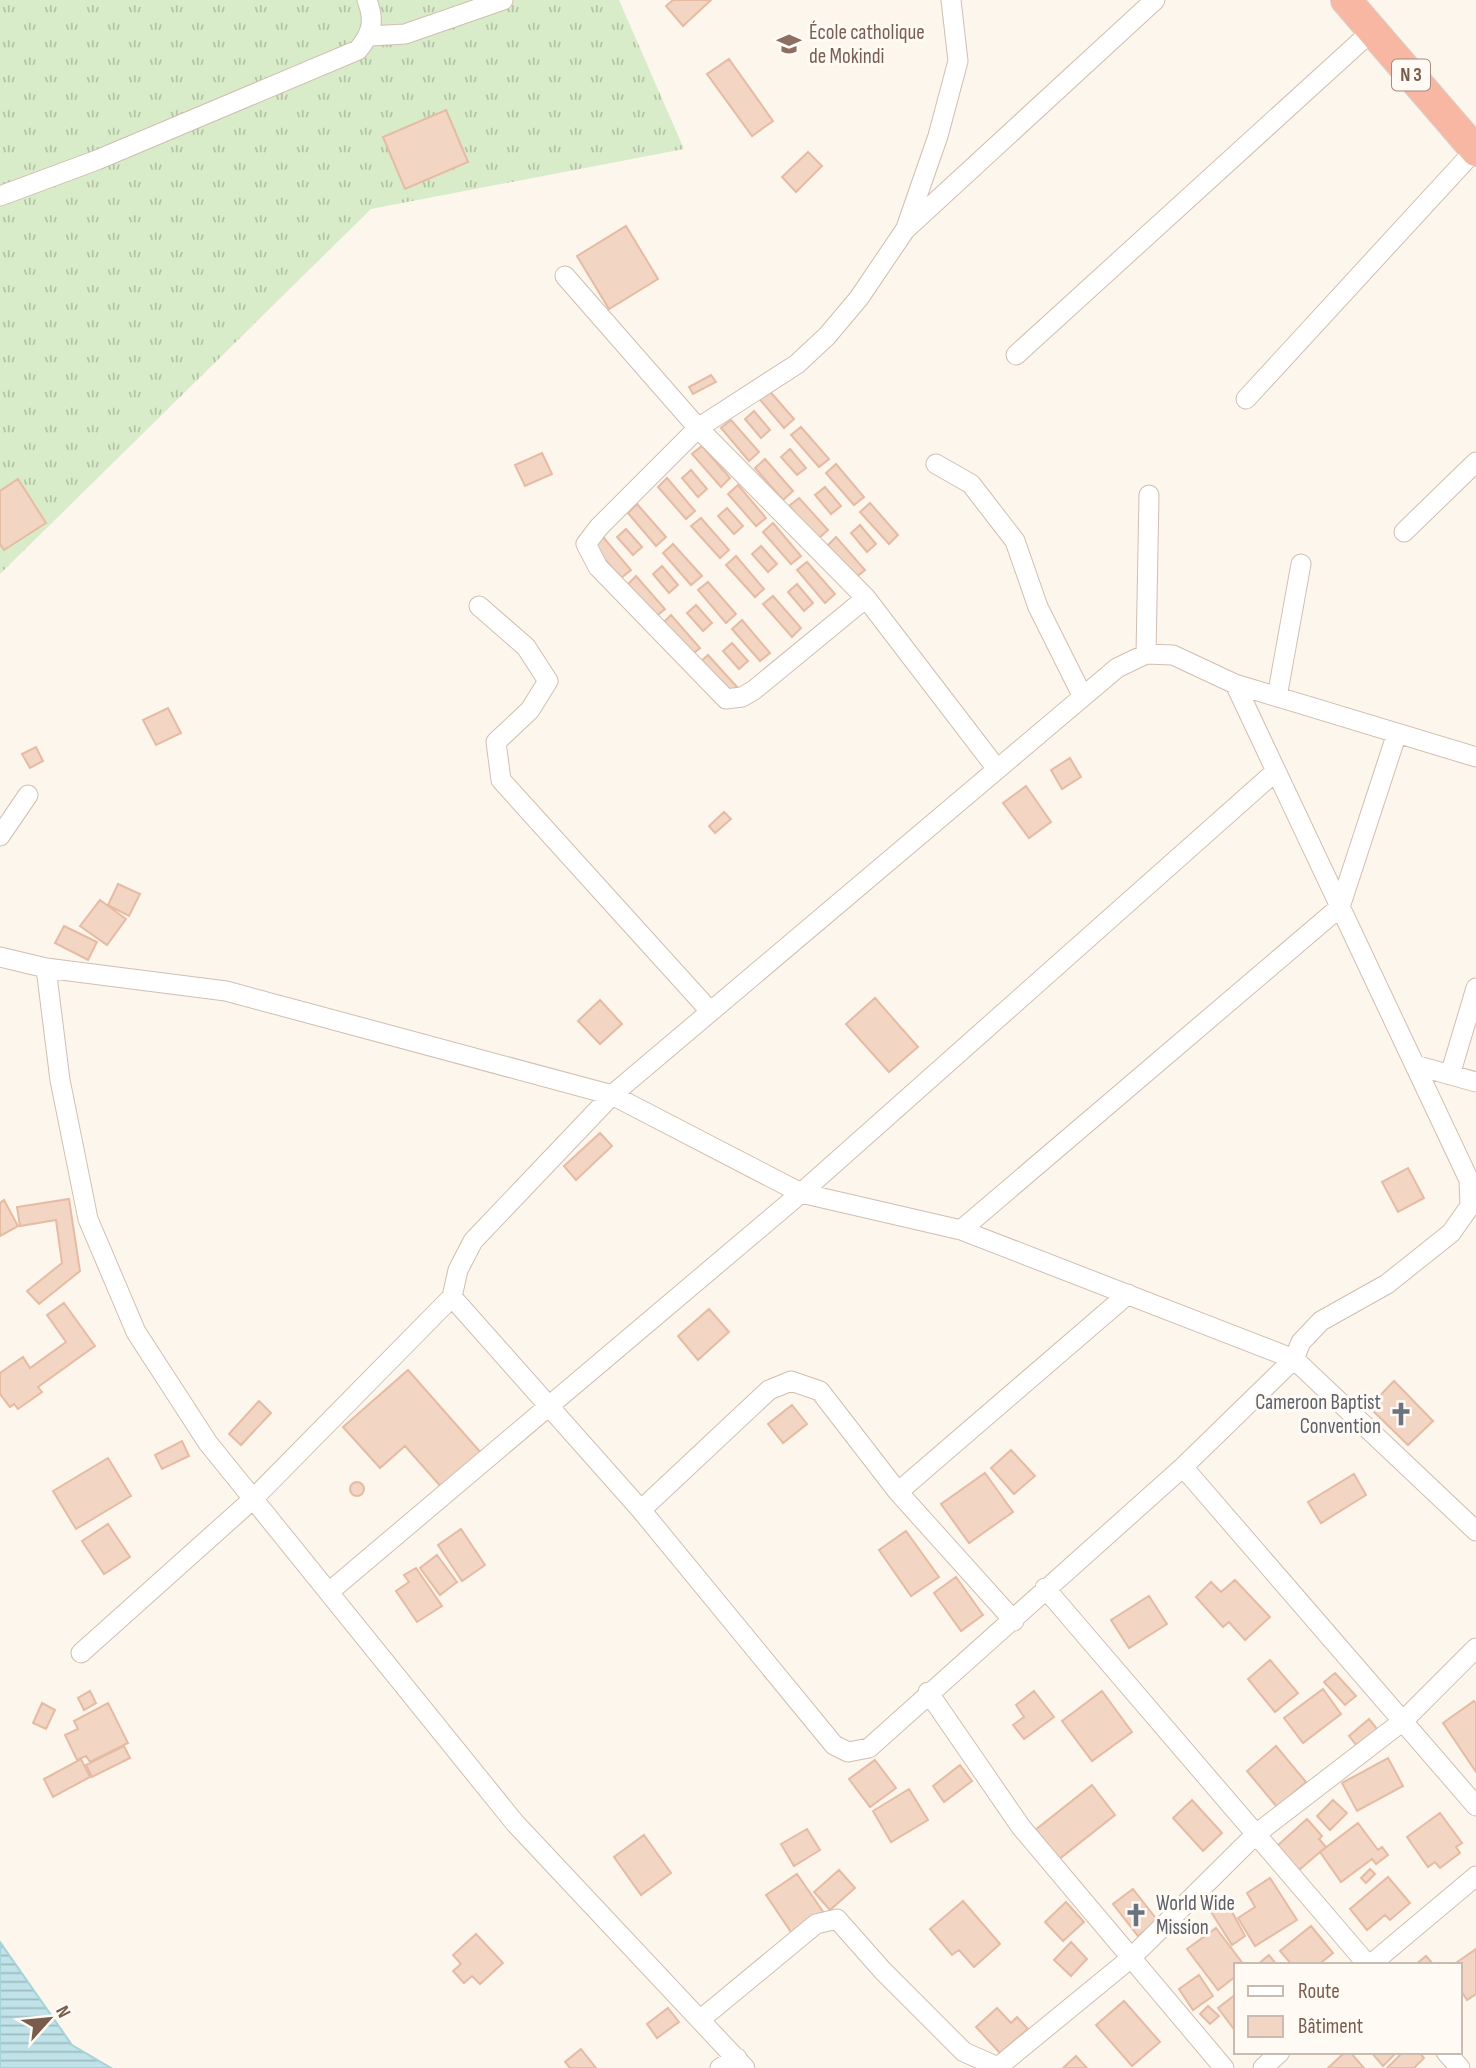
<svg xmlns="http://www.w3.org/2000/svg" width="1476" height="2068" viewBox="0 0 1476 2068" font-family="'Sofia Sans Condensed',sans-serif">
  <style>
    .grass { fill: url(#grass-tufts) }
    .water { fill: url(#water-rules); stroke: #a5d3da; stroke-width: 2 }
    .building { fill: #f3d5c3; stroke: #e6bba3; stroke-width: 2 }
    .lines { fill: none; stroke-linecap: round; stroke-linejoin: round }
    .minor-casing { stroke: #d1beb0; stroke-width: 21 }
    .highway-casing { stroke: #dad1cd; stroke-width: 32 }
    .minor { stroke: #fff; stroke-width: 19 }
    .highway { stroke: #f7b7a3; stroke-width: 30 }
    .labels { text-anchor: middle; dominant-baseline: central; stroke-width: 6; stroke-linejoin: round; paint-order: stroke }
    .shield { fill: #fffaf3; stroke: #a28b7f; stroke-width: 2 }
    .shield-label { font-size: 19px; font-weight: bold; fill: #7a5c4d }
    .education-label { font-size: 21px; fill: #785e54; stroke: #fffaf3; text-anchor: start }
    .worship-label { font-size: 21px; fill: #5b616d; stroke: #fffaf3; text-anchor: end }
  </style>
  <defs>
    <pattern id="grass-tufts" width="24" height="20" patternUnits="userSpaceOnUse" patternTransform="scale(1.75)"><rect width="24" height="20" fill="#d8ecc9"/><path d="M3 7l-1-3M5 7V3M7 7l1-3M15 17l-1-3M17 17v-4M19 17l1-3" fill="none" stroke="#b4c2a5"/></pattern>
    <pattern id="water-rules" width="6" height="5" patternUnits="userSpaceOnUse" patternTransform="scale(1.75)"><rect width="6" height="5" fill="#bfe3e8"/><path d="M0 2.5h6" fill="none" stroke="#a0bbbe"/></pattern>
  </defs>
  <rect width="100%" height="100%" fill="#fdf6ec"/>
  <path class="grass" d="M0,0H619L684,149L371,209L0,574Z"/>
  <path class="water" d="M0,1942L72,2045L111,2068H0Z"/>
  <path class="building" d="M673,0H711L683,26L666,6Z
    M729,59L773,121L752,136L707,74Z
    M446,110L468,162L405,189L383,137Z
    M808,152L822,166L796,192L782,177Z
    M626,226L658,279L609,309L577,256Z
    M711,375L716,382L693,394L689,387Z
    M766,387L794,419L784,428L756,395Z
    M754,411L770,430L761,438L745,419Z
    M731,420L759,452L749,461L721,428Z
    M801,427L829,459L819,467L791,435Z
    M702,446L730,478L721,487L692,454Z
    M790,449L806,468L797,475L781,457Z
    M542,453L552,474L525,486L515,465Z
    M765,459L793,491L783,500L755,468Z
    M836,464L864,497L854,505L826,473Z
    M691,470L707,489L698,497L682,478Z
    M667,478L695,511L686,519L658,487Z
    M18,479L46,523L4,550L0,544V491Z
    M738,485L766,518L756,526L728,494Z
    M825,487L841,506L831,514L815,495Z
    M799,498L828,530L818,539L789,506Z
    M870,503L898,535L889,544L860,512Z
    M637,504L666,537L656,546L628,513Z
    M727,508L743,526L734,534L718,516Z
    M701,518L729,550L720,558L691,526Z
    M773,523L801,556L791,564L763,532Z
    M860,525L876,544L867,552L851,533Z
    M626,529L642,547L633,555L617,537Z
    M603,537L631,570L621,578L593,546Z
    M836,537L865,570L855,578L827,546Z
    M673,544L702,576L691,585L663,553Z
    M761,546L777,564L768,572L752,554Z
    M736,556L764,589L755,597L726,565Z
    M807,562L835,594L825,603L797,570Z
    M662,566L678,585L669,593L653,574Z
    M636,576L665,609L655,617L627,585Z
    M708,582L736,614L726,623L698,590Z
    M797,584L813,603L804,611L788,592Z
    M773,596L801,628L792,637L763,604Z
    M696,605L712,623L703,631L687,613Z
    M671,615L700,648L690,656L662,624Z
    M742,620L770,653L760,661L732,629Z
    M732,643L748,661L739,669L723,651Z
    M708,655L737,687L727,696L699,663Z
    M168,708L181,733L156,745L143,720Z
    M36,747L43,761L30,768L22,754Z
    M1070,758L1081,777L1062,789L1051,770Z
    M1026,786L1051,822L1029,838L1003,803Z
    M724,812L731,819L715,833L709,826Z
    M118,884L140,894L129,916L108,905Z
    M100,900L126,919L107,945L80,926Z
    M64,926L97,942L88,960L55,943Z
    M875,998L918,1047L889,1072L846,1024Z
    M600,1000L622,1024L600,1044L578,1021Z
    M600,1133L612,1146L576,1180L564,1166Z
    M1408,1168L1424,1198L1398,1212L1382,1182Z
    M69,1199L80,1271L39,1304L27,1291L62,1263L56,1220L20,1226L17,1207Z
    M4,1200L18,1226L0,1236V1203Z
    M64,1303L95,1346L38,1387L42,1392L18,1409L14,1404L10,1407L0,1394V1373L23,1357L30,1368L66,1342L47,1315Z
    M709,1309L729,1332L698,1360L678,1336Z
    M408,1370L482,1454L443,1489L405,1446L380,1468L343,1427Z
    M1394,1381L1433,1421L1408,1445L1369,1407Z
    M259,1401L271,1413L241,1445L229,1434Z
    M792,1405L807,1424L783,1443L768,1424Z
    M182,1441L189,1456L162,1469L155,1455Z
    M1011,1450L1035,1476L1014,1494L991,1468Z
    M108,1458L131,1496L76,1529L53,1491Z
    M985,1473L1013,1512L969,1543L941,1504Z
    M1354,1474L1366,1495L1321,1523L1308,1502Z
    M350 1489a7 7 0 1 1 14 0a7 7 0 1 1-14 0Z
    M108,1524L130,1557L104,1574L82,1541Z
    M461,1529L485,1565L462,1581L438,1545Z
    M906,1531L939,1577L911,1596L879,1550Z
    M437,1555L457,1582L440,1595L420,1568Z
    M416,1568L442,1606L417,1622L396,1591L409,1582L404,1575Z
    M956,1577L983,1615L961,1631L934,1593Z
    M1235,1580L1270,1617L1245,1640L1229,1622L1223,1627L1196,1597L1211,1582L1221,1592Z
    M1149,1596L1167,1624L1129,1648L1111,1620Z
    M1270,1660L1298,1693L1275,1712L1248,1679Z
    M1335,1673L1356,1696L1345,1705L1324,1682Z
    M1323,1689L1341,1714L1303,1743L1284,1718Z
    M90,1691L96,1703L84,1710L78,1698Z
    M1034,1691L1054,1717L1024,1739L1013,1725L1024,1717L1016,1705Z
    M1102,1691L1132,1732L1092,1761L1062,1721Z
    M1474,1701L1476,1704V1772L1443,1723Z
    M42,1703L55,1710L46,1729L33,1723Z
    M108,1703L128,1743L90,1762L86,1756L77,1760L65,1735L78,1729L74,1721Z
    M1369,1719L1382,1735L1361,1751L1349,1736Z
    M124,1746L130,1758L92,1777L86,1765Z
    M1276,1746L1306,1782L1277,1807L1247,1771Z
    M1388,1758L1403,1786L1357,1811L1342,1783Z
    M81,1759L90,1777L53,1797L44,1779Z
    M875,1760L896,1788L870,1807L849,1779Z
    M960,1765L972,1781L944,1802L933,1786Z
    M1092,1785L1115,1815L1058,1860L1034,1831Z
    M909,1789L928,1820L891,1842L873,1811Z
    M1192,1800L1222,1833L1203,1851L1173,1818Z
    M1333,1800L1347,1813L1330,1830L1317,1816Z
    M1440,1813L1462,1843L1456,1847L1460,1853L1440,1868L1435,1862L1428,1867L1407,1837Z
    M1307,1819L1322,1836L1319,1839L1326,1847L1299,1870L1277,1846Z
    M1358,1823L1378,1850L1382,1847L1388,1855L1376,1864L1372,1859L1341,1882L1320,1852Z
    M807,1829L820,1850L794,1866L781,1844Z
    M644,1835L671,1873L641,1895L614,1857Z
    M1370,1869L1375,1874L1366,1883L1361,1878Z
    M839,1870L855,1888L830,1910L814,1892Z
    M797,1874L824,1913L793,1935L766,1895Z
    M1388,1877L1410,1903L1390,1920L1385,1915L1367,1930L1350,1909Z
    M1270,1878L1297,1920L1255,1946L1238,1918L1255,1907L1247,1893Z
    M1133,1889L1158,1921L1138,1936L1113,1904Z
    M1224,1897L1245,1936L1232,1945L1208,1907Z
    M963,1901L1000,1944L974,1967L959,1950L952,1955L930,1929Z
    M1066,1902L1084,1922L1063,1941L1045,1922Z
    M1311,1926L1333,1953L1318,1965H1292L1280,1951Z
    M1216,1928L1244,1965H1236V1976L1218,1990L1187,1949Z
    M476,1934L503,1963L480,1984L472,1976L464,1983L453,1971L461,1964L453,1955Z
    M1071,1942L1087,1959L1071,1976L1054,1960Z
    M1476,1949V1994L1467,2000L1460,1989V1965H1453Z
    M1269,1955L1277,1965H1257Z
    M1426,1956L1434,1965H1415Z
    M1199,1975L1213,1996L1193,2010L1179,1989Z
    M1236,1994V2032L1218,2008Z
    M1124,2001L1160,2042L1132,2066L1096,2025Z
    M1208,2006L1219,2016L1210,2024L1200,2014Z
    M668,2008L679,2022L657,2038L647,2024Z
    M997,2008L1011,2023L1017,2017L1028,2029L1000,2053L976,2027Z
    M581,2049L596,2068H570L565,2062Z
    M1345,2052H1350L1364,2068H1328Z
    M1371,2052H1397L1383,2066Z
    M1403,2052H1419L1424,2058L1414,2068H1387Z
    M1076,2056L1087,2068H1063Z"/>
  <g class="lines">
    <g class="minor-casing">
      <path id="minor" d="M370,36L405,34L503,0
        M0,196L97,160L358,50C372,33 375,21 367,0
        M907,225L938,136L958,61L951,0
        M565,276L698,428L866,598L997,769
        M1016,355L1373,30
        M1246,399L1475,150
        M936,464L971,484L1015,541L1038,607L1083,697
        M1404,532L1476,462
        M866,598L754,690L742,697L726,699L598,567L586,544L599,527L698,428L797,364L827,336L859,298L905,230L1155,0
        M479,606L526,647L548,681L530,710L496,742L501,780L710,1011
        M1146,654L1149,495
        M1235,684L1469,1180L1470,1206L1451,1233L1387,1284L1321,1321L1301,1342L1294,1359L1183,1467L869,1748L848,1752L834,1745L641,1510L452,1297L458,1270L473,1241L612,1095L801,1193L961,1230L1294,1359L1476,1531
        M1277,697L1301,564
        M0,836L28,795
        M0,957L46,968
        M1415,1065L1476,1082
        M1450,1075L1476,988
        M961,1230L1340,907L1397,733
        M1183,1467L1476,1806
        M898,1492L1128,1294
        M641,1510L769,1390L791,1381L820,1391L898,1492L1014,1621
        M1045,1588L1368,1965
        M329,1592L801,1193L1276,771
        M81,1653L253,1499L452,1297
        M928,1692L1021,1827L1224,2068
        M1370,1965L1476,1876
        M701,2019L816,1924L837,1919L883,1971L964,2052L998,2067L1131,1958L1256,1834L1403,1721L1476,1648
        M1446,2052L1460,2068
        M720,2068L737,2058
        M745,2068L515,1823L208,1443L136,1332L88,1219L60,1080L46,968L226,991L612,1095L1117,668L1146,654L1173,655L1235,684L1476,757
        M1263,2068L1280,2052"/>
    </g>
    <g class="highway-casing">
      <path id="highway" d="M1346,0L1476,151"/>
    </g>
    <use href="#minor" class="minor"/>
    <use href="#highway" class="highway"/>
  </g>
  <defs>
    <g id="school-bare" transform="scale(1.89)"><path d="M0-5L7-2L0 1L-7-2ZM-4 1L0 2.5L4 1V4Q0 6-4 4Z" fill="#8d6e63" stroke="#fffaf3" stroke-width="2.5" paint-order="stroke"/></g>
    <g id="church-bare" transform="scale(1.89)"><path d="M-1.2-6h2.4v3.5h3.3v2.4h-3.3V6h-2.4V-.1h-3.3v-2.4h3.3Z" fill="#6b7280" stroke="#fffaf3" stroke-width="2.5" paint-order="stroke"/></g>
  </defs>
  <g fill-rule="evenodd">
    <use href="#school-bare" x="789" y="44"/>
    <use href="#church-bare" x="1401" y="1414"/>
    <use href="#church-bare" x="1136" y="1915"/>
  </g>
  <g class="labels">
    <rect class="shield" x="1392" y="59.5" width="38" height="31" rx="5"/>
    <g class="shield-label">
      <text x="1411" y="75">N 3</text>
    </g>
    <g class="education-label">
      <text x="809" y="32">École catholique<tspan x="809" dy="24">de Mokindi</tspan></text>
    </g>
    <g class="worship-label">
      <text x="1381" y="1402">Cameroon Baptist<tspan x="1381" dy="24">Convention</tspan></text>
      <text x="1156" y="1903" text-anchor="start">World Wide<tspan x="1156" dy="24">Mission</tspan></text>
    </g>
  </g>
  <rect x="1234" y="1963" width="228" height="91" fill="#fffaf3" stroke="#cabbb1" stroke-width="2"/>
  <rect x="1248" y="1986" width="35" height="10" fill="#ffffff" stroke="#cabbb1" stroke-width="2"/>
  <text x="1298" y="1998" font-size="21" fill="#7a5c4d">Route</text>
  <rect x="1248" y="2016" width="35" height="21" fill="#f3d5c3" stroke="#cabbb1" stroke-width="2"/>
  <text x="1298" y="2033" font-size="21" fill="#7a5c4d">Bâtiment</text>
  <g transform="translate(49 2019) rotate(63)" stroke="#fffaf3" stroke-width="5" paint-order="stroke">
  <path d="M0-5L12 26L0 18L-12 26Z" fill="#7a5c4d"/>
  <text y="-10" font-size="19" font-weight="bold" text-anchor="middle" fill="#7a5c4d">N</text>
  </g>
</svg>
